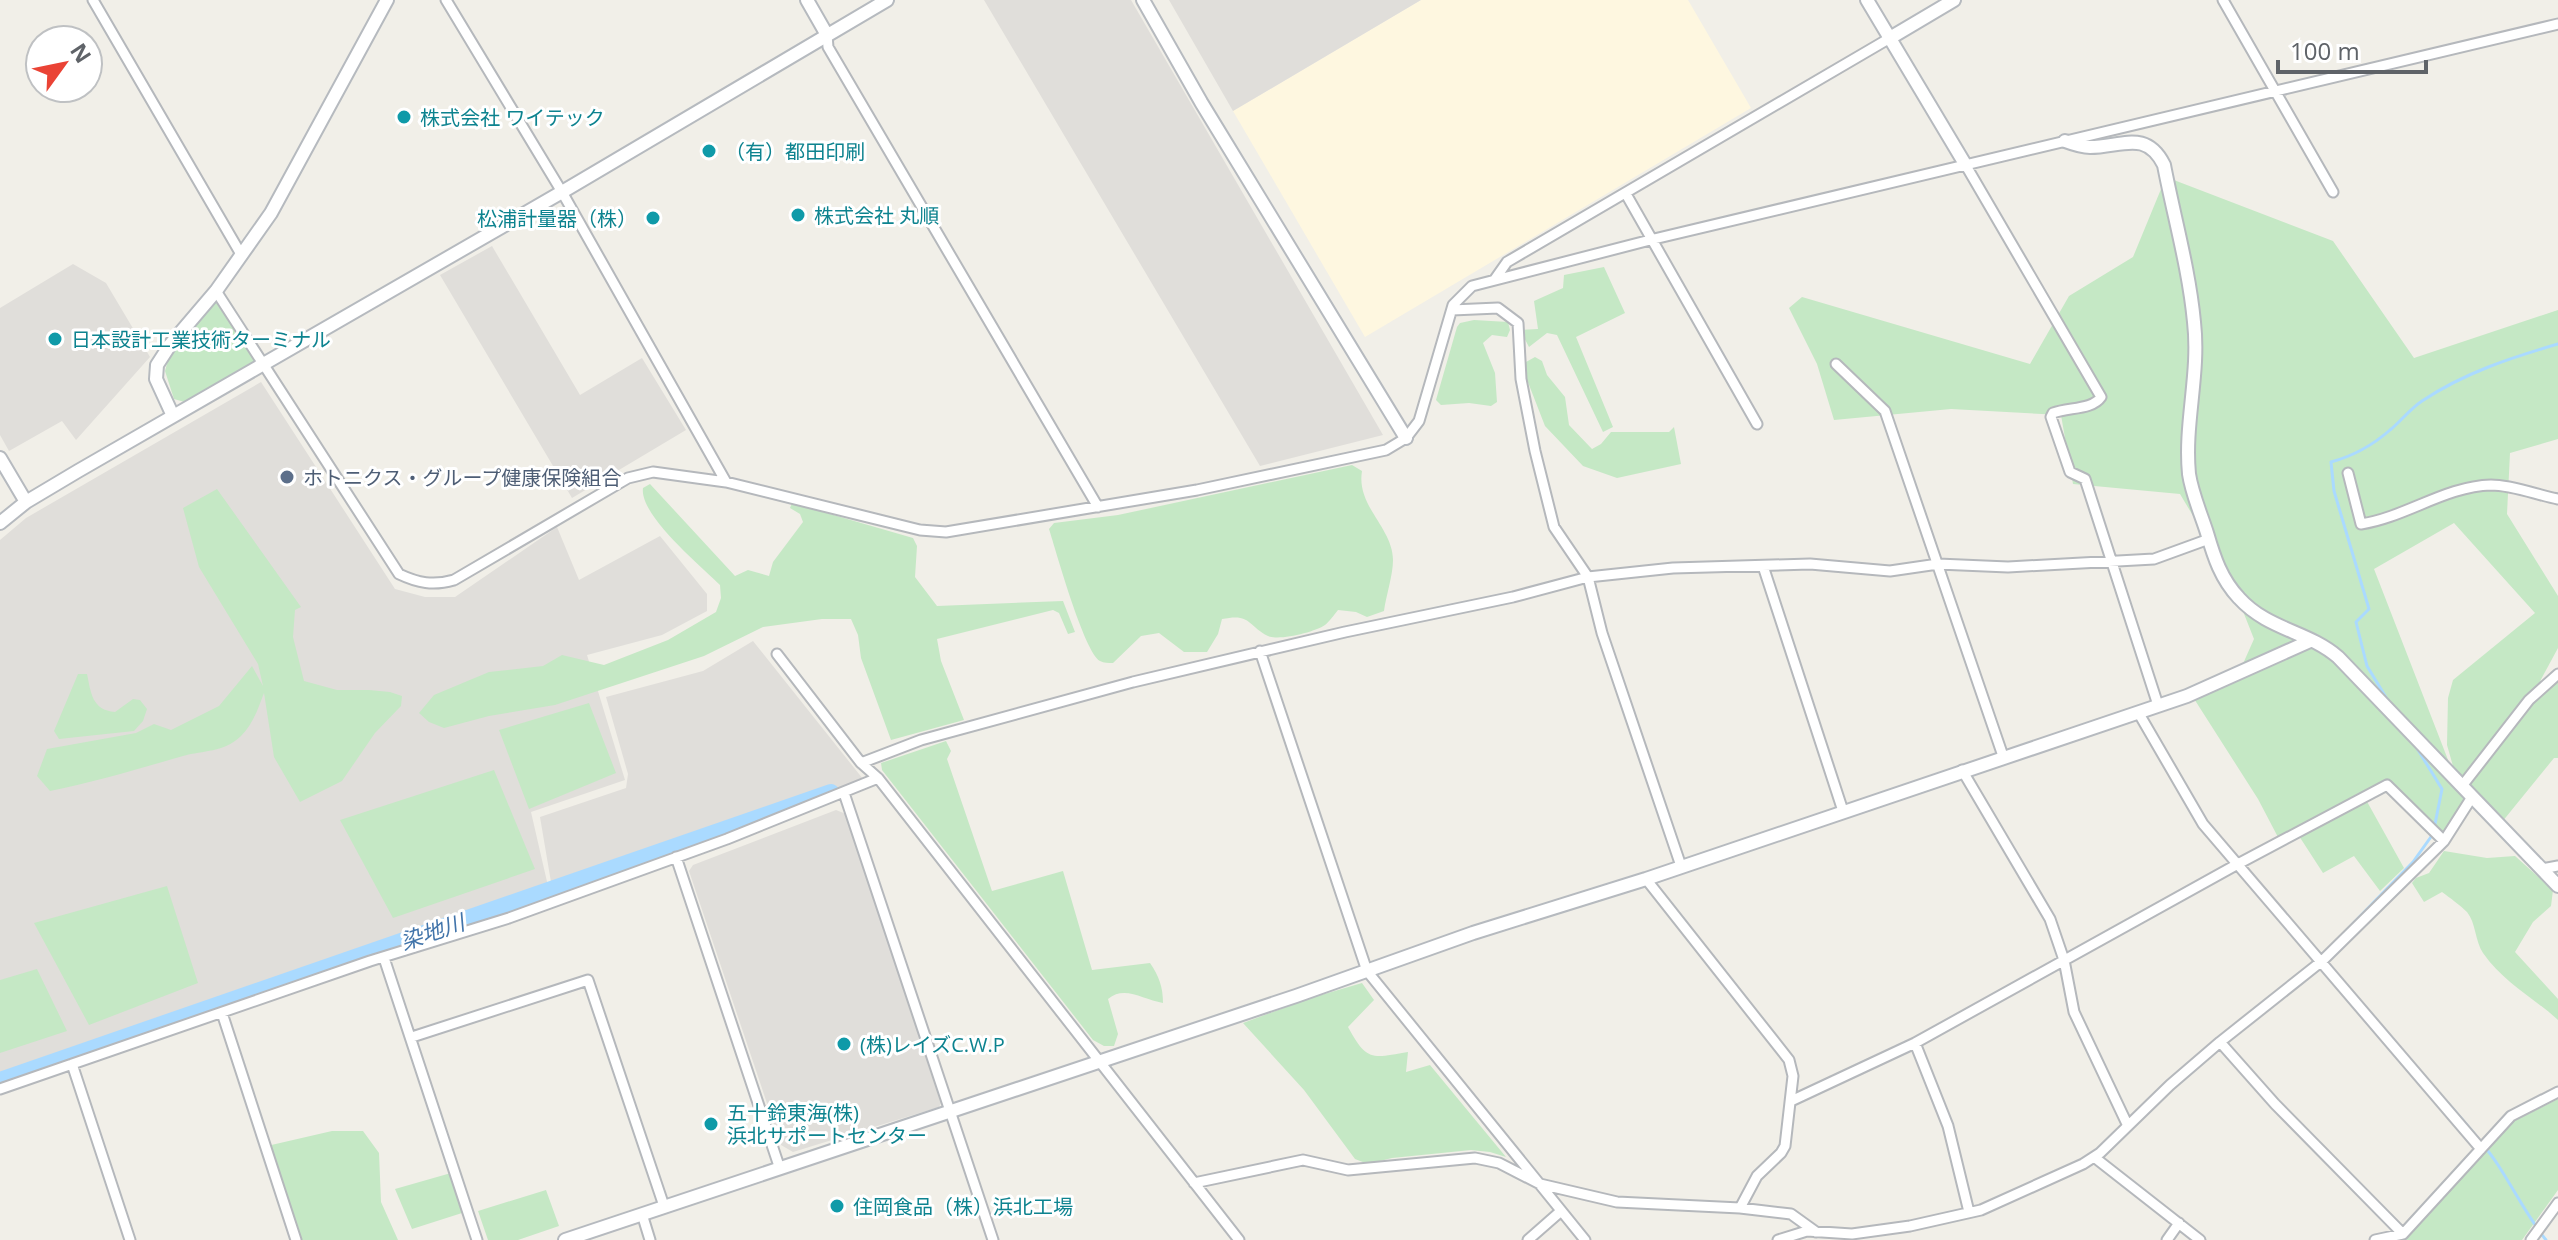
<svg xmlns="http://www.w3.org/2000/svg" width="2558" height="1240" viewBox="0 0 2558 1240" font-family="'Open Sans','Noto Sans JP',sans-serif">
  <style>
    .commercial { fill: #fef7e0 }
    .industrial { fill: #e0deda }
    .green { fill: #c5e8c5 }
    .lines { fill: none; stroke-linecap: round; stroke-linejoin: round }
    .stream { stroke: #aadaff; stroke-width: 3 }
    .river { stroke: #aadaff; stroke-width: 18 }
    .street-casing { stroke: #b5b8bc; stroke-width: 13 }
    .secondary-casing { stroke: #b6babf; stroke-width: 16 }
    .street { stroke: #fff; stroke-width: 9 }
    .secondary { stroke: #fff; stroke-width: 12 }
    .culture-dot { fill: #0f9aa8; stroke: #fff; stroke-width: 3 }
    .service-dot { fill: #5c6f8a; stroke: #fff; stroke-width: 3 }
    .labels { text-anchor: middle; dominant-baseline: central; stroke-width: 6; stroke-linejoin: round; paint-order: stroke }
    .culture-label { font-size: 20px; fill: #0d838f; stroke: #fff; text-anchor: start }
    .service-label { font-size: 20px; fill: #4e5e75; stroke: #fff; text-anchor: start }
    .water-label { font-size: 22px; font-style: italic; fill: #4174aa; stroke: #fff }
  </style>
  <rect width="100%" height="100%" fill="#f1efe8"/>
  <path class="commercial" d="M1421,0H1688L1751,108L1365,337L1233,111Z"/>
  <path class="industrial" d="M984,0H1131L1383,435L1260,466Z
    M1169,0H1421L1233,111Z
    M492,246L580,395L642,358L686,430L572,498L440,275Z
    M73,264L106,283L150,357L76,440L62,421L9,451L0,435V308Z
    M261,382L395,589L425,597H455L557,527L579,580L660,536L707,594V611L662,635L587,655L625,780L531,812L548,886L0,1076V540L26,518Z
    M753,641L863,779L552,888L540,817L626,788L628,774L606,697L703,671Z
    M836,810L846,814L943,1099L939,1107L793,1152L781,1145L689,871L693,865Z"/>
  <path class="green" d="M2166,177L2333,241L2414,358L2558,310V439L2510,453L2507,514L2558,596V648L2531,698L2558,678V758H2554L2502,822L2457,780L2447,745L2448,698L2453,680L2535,613L2454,523L2374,569L2457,783L2468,798L2441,836L2387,783L2280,841L2258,799L2191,694L2238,675L2254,639L2229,576L2180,494L2073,484L2061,415L1951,409L1834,420L1817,364L1789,308L1802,297L2030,364L2069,296L2133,257Z
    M1604,267L1625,313L1576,337L1613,427L1603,432L1557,335L1547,333L1529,347L1520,330L1538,329L1534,301L1563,288L1564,275Z
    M215,301L256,361L188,403L174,399L165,371L170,353Z
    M1474,320L1508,322L1510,330L1507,337L1492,335L1483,343L1495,373L1497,402L1491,406L1469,403L1441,405L1436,400L1457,327L1460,323Z
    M1535,357L1542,361L1547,375L1565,397L1569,425L1592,449L1601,444L1611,432H1669L1674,427L1681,464L1617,478L1583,466L1545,426L1524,372L1526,362Z
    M1352,465L1362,471C1356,506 1393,528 1393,560C1393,575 1386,596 1384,611L1367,617L1356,612L1338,610C1334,615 1329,622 1325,625C1315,632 1279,641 1268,636C1247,625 1251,613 1222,619L1218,634L1207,652H1184L1159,633L1141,636L1113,663C1108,663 1104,663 1100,661C1084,652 1056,551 1049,529L1054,523L1118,515Z
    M650,484L735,576L748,570L769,576L773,562L803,522L800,514L790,508L792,503L913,538L917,546L915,577L937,606L1063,601L1075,632L1068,634L1059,613L1053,610L937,639L941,661L964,720L891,740L861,658L858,635L851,619H822L763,627L704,656L555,705L489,716L444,728L429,722L419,713L434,695L489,672L543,666L562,655L604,665L668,640L716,612L721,598L720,585C701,566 639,515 643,488Z
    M217,489L301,607L295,610L293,637L304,681L337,690H369L390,692L402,696L401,706L375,733L342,781L300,802L274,757L264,693C258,709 253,724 241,736C223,753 204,750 183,756C138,769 95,782 50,791L37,776L47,749L136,733L154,724L171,730L219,706L252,666L263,686L258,664L199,567L183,508Z
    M78,674H87C91,693 92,710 115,712L133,699L140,700L147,709L143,721L134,731L59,739L54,731Z
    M589,703L616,773L529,809L499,730Z
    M946,741L951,751L947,759L992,891L1063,871L1092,970L1150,963C1159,976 1163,987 1163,1003C1143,1000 1125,985 1108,999L1118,1034L1114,1046H1104L1093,1040L882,770L881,763Z
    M494,770L535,869L393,918L340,820Z
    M2365,798L2404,868L2380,891L2354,856L2323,873L2299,836Z
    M2444,851L2487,858L2515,856L2553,890L2551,906L2533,922L2515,952L2558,999V1020C2534,998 2503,982 2483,953C2475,941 2476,923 2467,912C2460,905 2450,898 2442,892L2424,902L2412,883L2416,878L2429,873Z
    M167,886L198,983L89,1025L34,923Z
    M37,969L67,1031L0,1053V980Z
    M1362,983L1374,1000L1348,1027C1367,1062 1372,1058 1408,1052L1406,1072L1430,1065L1506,1157L1490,1152L1471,1150L1392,1158L1368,1164L1355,1159L1304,1090L1243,1023L1311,998Z
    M2558,1099V1190L2522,1240H2401L2512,1122Z
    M332,1131H363L379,1153L381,1202L398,1240H298L267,1146Z
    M451,1173L462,1213L412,1229L395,1189Z
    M546,1190L559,1226L518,1240H488L478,1211Z"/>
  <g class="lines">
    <path class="stream" d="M2390,704L2367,666L2356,622L2369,609L2334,491L2331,462C2353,456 2373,445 2390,430C2401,421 2410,409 2422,401C2464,373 2510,358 2558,344
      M2337,940L2413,862L2433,834L2442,789L2415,745
      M2446,1101C2464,1122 2483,1142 2498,1165C2515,1191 2527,1216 2546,1240"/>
    <path class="river" d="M0,1081L831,793"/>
    <g class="street-casing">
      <path id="street" d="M93,0L242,256
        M446,0L562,192L726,482
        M2223,0L2333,192
        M827,35L828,47L1098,507
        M1965,164L2101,397C2092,410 2069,407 2053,413L2051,417L2070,472L2085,479L2158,705
        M1626,194L1757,424
        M1495,279L1507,262L1890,38
        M216,291L399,574C418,583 433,586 454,580L628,478L653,472L726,482L920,530L946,532L1197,490L1386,450L1406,438L1419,421L1453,305L1472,286L1654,239L2558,24
        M1452,310L1498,308L1518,323L1521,379L1535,451L1554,527L1588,577L1602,633L1681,866
        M1836,364L1885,411L2003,756
        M2348,473L2361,524C2406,517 2446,486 2491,485C2513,485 2537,495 2558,499
        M1763,566L1843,811
        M1260,651L1367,971L1585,1240
        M777,654L861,763
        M2138,712L2203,824L2481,1149
        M1962,770L2050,919L2064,960L2074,1012L2128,1126
        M2462,786L2529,700L2558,674
        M844,793L993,1240
        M676,857L780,1169
        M2542,869L2558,866
        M1646,879L1789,1060L1793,1076L1785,1146L1781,1153L1757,1176L1740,1208
        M384,958L477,1240
        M222,1013L296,1240
        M412,1037L588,980L664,1206
        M2220,1042L2275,1104L2403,1234
        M1915,1043L1948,1126L1969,1212
        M72,1064L130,1240
        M0,1089L370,961L509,918L727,839L878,778
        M1791,1101L1915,1043L2236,865L2387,785L2444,841
        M2094,1157L2200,1240
        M1194,1183L1303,1160L1348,1170L1475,1158L1499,1163L1540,1184L1617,1202L1740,1208L1791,1214L1816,1232
        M642,1214L650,1240
        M1239,1240L878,778L861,763L921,740L1133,682L1345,632L1513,597L1588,577L1673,568L1810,564L1890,571L1938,564L2008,567L2154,559L2209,539
        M1528,1240L1561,1211
        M1778,1240L1807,1231L1852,1234L1910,1226L1981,1210L2083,1164L2100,1153L2170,1085L2220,1042L2322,961L2444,841L2472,797
        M2167,1240L2179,1223
        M2375,1240L2403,1234L2511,1116L2558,1092
        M2531,1240L2558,1203"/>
    </g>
    <g class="secondary-casing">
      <path id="secondary" d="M807,0L827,35
        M1143,0L1201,102L1406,438
        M1867,0L1965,164
        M1890,38L1954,0
        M2065,141C2073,144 2081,147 2090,147C2121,147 2146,129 2164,165C2174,217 2189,269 2194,322C2200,374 2184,423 2189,474C2192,494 2201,514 2207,533C2214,557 2221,579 2239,598C2268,630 2308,631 2338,657L2558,886
        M173,416L156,379L157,365L170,345L216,291L271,213L387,0
        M0,458L26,502
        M0,523L26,502L78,471L562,192L887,0
        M565,1240L1296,996L1473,933L1646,879L2187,696L2310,641"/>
    </g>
    <use href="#street" class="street"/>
    <use href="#secondary" class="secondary"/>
  </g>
  <g class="culture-dot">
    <circle cx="404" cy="117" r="8"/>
    <circle cx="709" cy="151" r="8"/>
    <circle cx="798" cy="215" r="8"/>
    <circle cx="653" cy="218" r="8"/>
    <circle cx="55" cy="339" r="8"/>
    <circle cx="844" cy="1044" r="8"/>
    <circle cx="711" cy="1124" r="8"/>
    <circle cx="837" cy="1206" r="8"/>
  </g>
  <circle class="service-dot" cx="287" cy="477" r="8"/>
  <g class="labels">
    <g class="culture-label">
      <text x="420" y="117">株式会社 ワイテック</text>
      <text x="725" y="151">（有）都田印刷</text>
      <text x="814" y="215">株式会社 丸順</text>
      <text x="637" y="218" text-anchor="end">松浦計量器（株）</text>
      <text x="71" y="339">日本設計工業技術ターミナル</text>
      <text x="860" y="1044">(株)レイズC.W.P</text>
      <text x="727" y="1112">五十鈴東海(株)<tspan x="727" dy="23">浜北サポートセンター</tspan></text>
      <text x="853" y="1206">住岡食品（株）浜北工場</text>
    </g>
    <g class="service-label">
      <text x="303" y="477">ホトニクス・グループ健康保険組合</text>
    </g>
    <g class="water-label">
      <text transform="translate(432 931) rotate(-19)">染地川</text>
    </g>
  </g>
  <g transform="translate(64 64) rotate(57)"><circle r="38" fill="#ffffff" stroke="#bfc1c3" stroke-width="2"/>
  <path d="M0-6L14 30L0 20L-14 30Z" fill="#ea4335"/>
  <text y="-12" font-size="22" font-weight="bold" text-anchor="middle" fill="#5f6368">N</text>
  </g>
  <path d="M2278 60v12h148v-12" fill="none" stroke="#5f6368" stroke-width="4"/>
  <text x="2290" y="60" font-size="24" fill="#5f6368" stroke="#ffffff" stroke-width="6" paint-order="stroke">100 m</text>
</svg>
